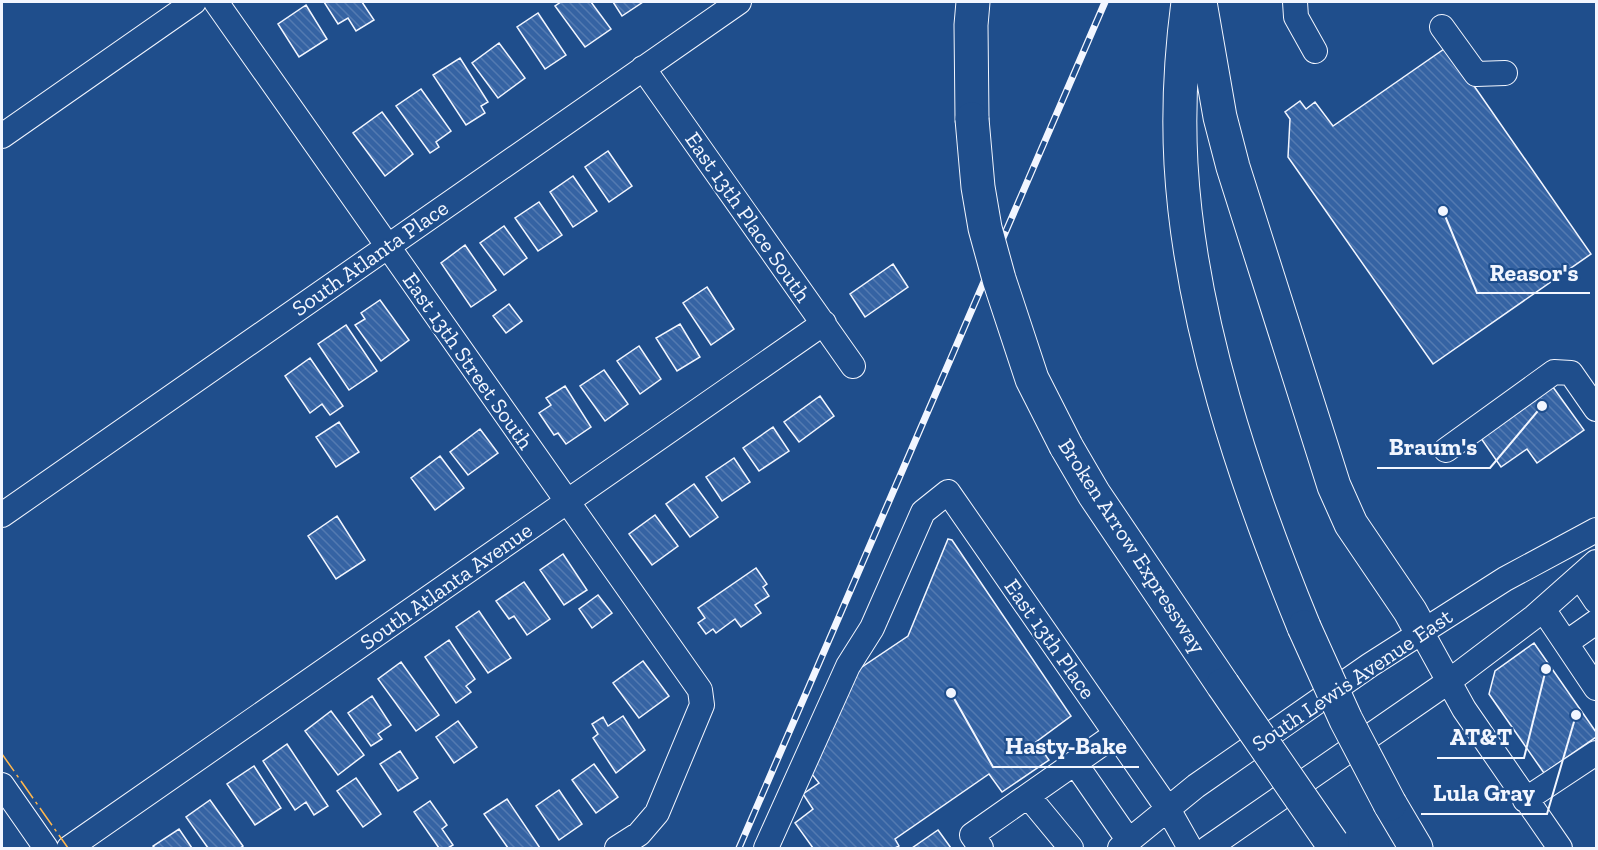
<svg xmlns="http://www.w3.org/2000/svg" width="1598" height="850" viewBox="0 0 1598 850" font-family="'Zilla Slab',serif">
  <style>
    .building { fill: url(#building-back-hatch); stroke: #f2f6ff; stroke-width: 1.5 }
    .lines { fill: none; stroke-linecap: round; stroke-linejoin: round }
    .minor-casing { stroke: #f2f6ff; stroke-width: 26 }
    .highway-casing { stroke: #f2f6ff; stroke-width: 35 }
    .minor { stroke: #1f4e8c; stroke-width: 24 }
    .highway { stroke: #1f4e8c; stroke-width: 33 }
    .rail-casing { stroke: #f2f6ff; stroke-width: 7 }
    .rail { stroke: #1f4e8c; stroke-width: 4.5; stroke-dasharray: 14; stroke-linecap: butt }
    .highway-bridge-casing { stroke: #f2f6ff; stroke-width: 35; stroke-linecap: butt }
    .highway-bridge { stroke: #1f4e8c; stroke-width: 33 }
    .power { stroke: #ffb74d; stroke-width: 1.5; stroke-dasharray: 21 4.5 3 4.5; stroke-linecap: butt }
    .labels { text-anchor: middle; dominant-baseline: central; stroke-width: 4.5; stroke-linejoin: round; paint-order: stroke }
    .street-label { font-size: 22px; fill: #f2f6ff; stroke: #1f4e8c }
    .leader { fill: none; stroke: #f2f6ff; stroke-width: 2 }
    .callout-dot { fill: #f2f6ff; stroke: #1f4e8c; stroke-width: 2 }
    .callout-label { font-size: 24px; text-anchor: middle; font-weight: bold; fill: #f2f6ff; stroke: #1f4e8c; stroke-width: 4.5; stroke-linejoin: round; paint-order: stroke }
  </style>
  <defs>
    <pattern id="building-back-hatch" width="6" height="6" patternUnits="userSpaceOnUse" patternTransform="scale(1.5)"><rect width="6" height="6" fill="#3563a3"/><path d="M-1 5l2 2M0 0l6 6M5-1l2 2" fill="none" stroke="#537ab1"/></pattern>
  </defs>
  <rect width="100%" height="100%" fill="#1f4e8c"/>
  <path class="building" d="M324,2H362L374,20L356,31L348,18L338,24Z
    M561,2H591L611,29L585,47L555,6Z
    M613,2H643L622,16Z
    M306,5L327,39L299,57L278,24Z
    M538,13L566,55L545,69L517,27Z
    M499,43L525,78L498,98L472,63Z
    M1447,47L1591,254L1433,364L1288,157L1290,119L1285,112L1300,101L1306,109L1315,102L1333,126Z
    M460,58L488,102L481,106L485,113L466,125L433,75Z
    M421,89L451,131L436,142L439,147L430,153L396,106Z
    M382,112L413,154L385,176L353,133Z
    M608,151L632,186L609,202L585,167Z
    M573,176L597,211L573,227L550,192Z
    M539,202L562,235L538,251L515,218Z
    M504,226L527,258L504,275L480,243Z
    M465,245L496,290L471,307L441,263Z
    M893,264L908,287L865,317L850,294Z
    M707,287L734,329L711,345L683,303Z
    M380,300L409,340L381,361L355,325L365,319L361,313Z
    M509,304L522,321L506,333L493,316Z
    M680,324L700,357L677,371L656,338Z
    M346,325L377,371L349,390L318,344Z
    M639,346L661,379L640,394L617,361Z
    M310,358L343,406L330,415L322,404L310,413L285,376Z
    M604,370L628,404L605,421L580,386Z
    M1550,383L1584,430L1537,463L1527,449L1501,467L1478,434Z
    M565,386L591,427L566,444L558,433L554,435L539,413L551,405L546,398Z
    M820,396L834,416L799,442L784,422Z
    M339,422L359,452L336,467L316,437Z
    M773,427L789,451L759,471L743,448Z
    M480,429L498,453L468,475L450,452Z
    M440,456L464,488L435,510L411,478Z
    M734,458L750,482L722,501L706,477Z
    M694,484L718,517L690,537L666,504Z
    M655,515L678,546L652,565L629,534Z
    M337,516L365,560L336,579L308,536Z
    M948,539L952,540L1071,716L1036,742L1049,760L1002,792L989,774L895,839L899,846L895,848H813L795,823L813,809L803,794L819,783L811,773L856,671L908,636Z
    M563,554L587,590L564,605L540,570Z
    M756,568L767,584L763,587L769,596L755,605L761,613L741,627L735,619L716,633L713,629L706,634L698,623L705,618L698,608Z
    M524,582L550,619L527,635L514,616L509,619L496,601Z
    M598,595L612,613L592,628L579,609Z
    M479,611L511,658L488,673L456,627Z
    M449,640L475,679L466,686L471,692L456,703L425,657Z
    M1534,643L1596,732V737L1544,773L1489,694L1495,671Z
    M643,661L669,696L639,718L613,683Z
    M401,662L439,715L416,731L378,679Z
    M372,696L391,725L378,734L382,739L371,746L348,713Z
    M331,711L364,755L338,775L305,731Z
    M623,716L645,750L616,773L593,738L598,734L592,724L603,717L608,726Z
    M458,721L477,747L454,763L436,737Z
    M287,744L328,806L314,815L306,802L295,810L263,761Z
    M400,751L418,778L398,791L380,764Z
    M594,764L618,797L596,813L572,780Z
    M254,766L281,808L255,825L227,784Z
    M356,778L381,814L363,827L337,791Z
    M559,790L582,824L559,840L536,806Z
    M507,799L540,848H508L484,814Z
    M210,800L243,846L240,848H208L186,817Z
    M430,801L447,825L442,829L453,845L448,848H439L414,812Z
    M179,829L192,848H155L153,846Z
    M938,830L951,848H912Z"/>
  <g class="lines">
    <g class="minor-casing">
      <path id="minor" d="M216,2L700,690L702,705L657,813L639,834L617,848
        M1295,2L1296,17L1315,51
        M1442,27L1476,74L1505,73
        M643,68L853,366
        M2,136L194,2
        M1446,450L1554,372L1571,373L1596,409
        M2,515L739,2
        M1580,577L1596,601
        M1543,609L1596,688
        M1421,631L1464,709L1560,848
        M1566,643L1596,622
        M1075,763L1129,841
        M2,785L46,848
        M1028,796L1071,848
        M1525,800L1596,753
        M69,848L824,323
        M766,848L848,666L872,628L923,512L948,492L1168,809L1190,848
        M981,848L972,835L1116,734
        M1120,848L1196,786L1370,665L1505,579L1596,530
        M1208,848L1448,682L1534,617L1596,562"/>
    </g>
    <g class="highway-casing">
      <path id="highway" d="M1188,2C1181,55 1178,110 1181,164C1190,320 1245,483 1304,627
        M1200,2L1220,117L1233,167L1334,486L1351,524L1410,611L1421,631
        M972,119L971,25L973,2
        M1066,446L1094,494L1223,685
        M1390,804L1416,848"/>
    </g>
    <use href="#minor" class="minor"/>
    <use href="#highway" class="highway"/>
    <g class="rail-casing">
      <path id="rail" d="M739,848L1105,2"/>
    </g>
    <use href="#rail" class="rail"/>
    <g class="highway-bridge-casing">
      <path id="highway-bridge" d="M972,119L978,187L985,228L999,279L1032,379L1066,446
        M1304,627L1346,720L1390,804
        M1223,685L1332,843"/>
    </g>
    <use href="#highway-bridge" class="highway-bridge"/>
    <path class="power" d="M2,754L68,848"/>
  </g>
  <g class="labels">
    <g class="street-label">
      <text transform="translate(748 217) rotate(55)">East 13th Place South</text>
      <text transform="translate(370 258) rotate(-35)">South Atlanta Place</text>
      <text transform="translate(468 361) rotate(55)">East 13th Street South</text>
      <text transform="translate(1132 546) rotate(57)">Broken Arrow Expressway</text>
      <text transform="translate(446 586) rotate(-35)">South Atlanta Avenue</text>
      <text transform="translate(1050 639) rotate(55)">East 13th Place</text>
      <text transform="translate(1352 680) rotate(-34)">South Lewis Avenue East</text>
    </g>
  </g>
  <path class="leader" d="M1443 211L1477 293H1590M1542 406L1490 468H1377M1546 669L1524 758H1437M951 693L993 767H1139M1576 715L1547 814H1421"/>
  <g class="callout-dot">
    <circle cx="1443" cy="211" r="6"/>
    <circle cx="1542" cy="406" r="6"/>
    <circle cx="1546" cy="669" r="6"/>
    <circle cx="951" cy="693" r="6"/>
    <circle cx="1576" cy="715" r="6"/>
  </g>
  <g class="callout-label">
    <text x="1534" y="281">Reasor's</text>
    <text x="1433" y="455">Braum's</text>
    <text x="1481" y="745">AT&amp;T</text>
    <text x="1066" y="754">Hasty-Bake</text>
    <text x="1484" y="801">Lula Gray</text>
  </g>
  <rect width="1598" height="850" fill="none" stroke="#f2f6ff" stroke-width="6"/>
</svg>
